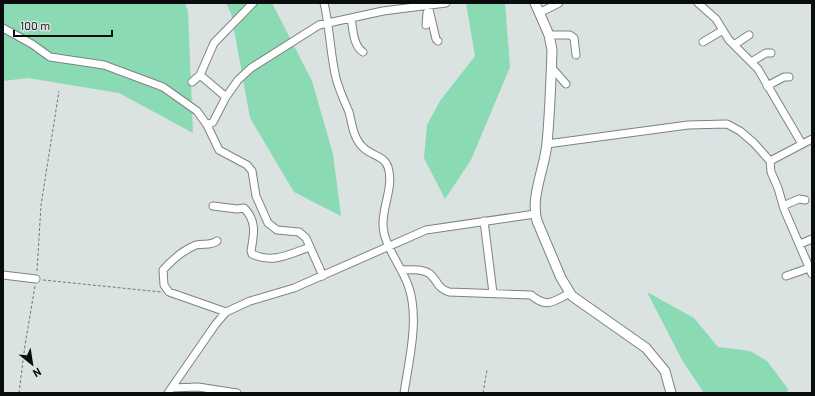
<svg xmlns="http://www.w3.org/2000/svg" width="815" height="396" viewBox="0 0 815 396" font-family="Barlow,sans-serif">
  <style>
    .green { fill: #8adab3 }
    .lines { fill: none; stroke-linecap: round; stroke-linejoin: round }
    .street-casing { stroke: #7c8384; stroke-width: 9 }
    .secondary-casing { stroke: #7c8384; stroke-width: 11 }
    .path { stroke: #717777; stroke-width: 1; stroke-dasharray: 3 2; stroke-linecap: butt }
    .street { stroke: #fff; stroke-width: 7 }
    .secondary { stroke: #fff; stroke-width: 9 }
  </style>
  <rect width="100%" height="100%" fill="#dae2e2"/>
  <path class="green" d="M3,3H185L188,12L193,133L119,93L28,78L3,81Z
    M226,3H272L312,81L333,154L341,216L294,192L250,118L231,13Z
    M466,3H505L510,67L471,160L445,199L424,158L427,125L440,101L475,56Z
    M647,292L694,318L718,347L750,351L767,361L788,389L787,393H704L682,360Z"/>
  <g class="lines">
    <g class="street-casing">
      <path id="street" d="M324,3C330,28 330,53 336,78C339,90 344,100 349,112C351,119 352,128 355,135C364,158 383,152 388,167C394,186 383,204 383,224C383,245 401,265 408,285C420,317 409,360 404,393
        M698,3L716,19L729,40L758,69L802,144
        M428,5L436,39L438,41
        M539,13L559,3
        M351,18C353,28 353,46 363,52
        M426,25L427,13
        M3,28L32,44L50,57L104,65L163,87L197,111L207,125L219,150L247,165L252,171L256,196L268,223L277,230L299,232L306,238L323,276
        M549,35H570L574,38L576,55
        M703,42L723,30
        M734,45L749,35
        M751,62L766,53H771
        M551,67L566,84
        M200,75L226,97
        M192,82L200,75L214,43L253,3
        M767,86L784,77H789
        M207,125L213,122L226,97L238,80L251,68L319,25L383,11L446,3
        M547,144L688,125L727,124L740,131L754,143L770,161L812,139
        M770,161L771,172L778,188L784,209L812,274
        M213,206L237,209L244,208C257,221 254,234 251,251L252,254C272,264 290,254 310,247
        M783,206L799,199L805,200
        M484,221L493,293
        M217,241C211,246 203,243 196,245C183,250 172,260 163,270L164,285L169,292L226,312
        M800,244L812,239
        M401,270C410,270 422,268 430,274C438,281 437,288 449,292L531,295C547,309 554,301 570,293
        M3,275L36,279
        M786,276L812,267
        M172,388L198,387L237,393
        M168,393L215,325L226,312L250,301L294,288L426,230L535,214"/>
    </g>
    <g class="secondary-casing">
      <path id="secondary" d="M535,3L549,35L552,50C551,81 550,112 547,143C545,168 530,196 537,221L561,278L572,296L646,348L665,371L671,393"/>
    </g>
    <path class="path" d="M37,271L41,205L59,91
      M43,280L161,292
      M19,393L25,345L35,286
      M483,393L487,370"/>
    <use href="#street" class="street"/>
    <use href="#secondary" class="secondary"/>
  </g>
  <rect width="815" height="396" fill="none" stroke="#0a0d0d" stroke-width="8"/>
  <g transform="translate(32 364) rotate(150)" stroke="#dae2e2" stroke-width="3" paint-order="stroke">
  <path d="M0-3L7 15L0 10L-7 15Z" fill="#0a0d0d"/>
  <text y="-6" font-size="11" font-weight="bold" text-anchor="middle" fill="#0a0d0d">N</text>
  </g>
  <path d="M14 30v6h98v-6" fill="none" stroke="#0a0d0d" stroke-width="2"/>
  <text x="20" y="30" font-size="12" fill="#0a0d0d" stroke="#dae2e2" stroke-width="3" paint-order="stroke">100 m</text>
</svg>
